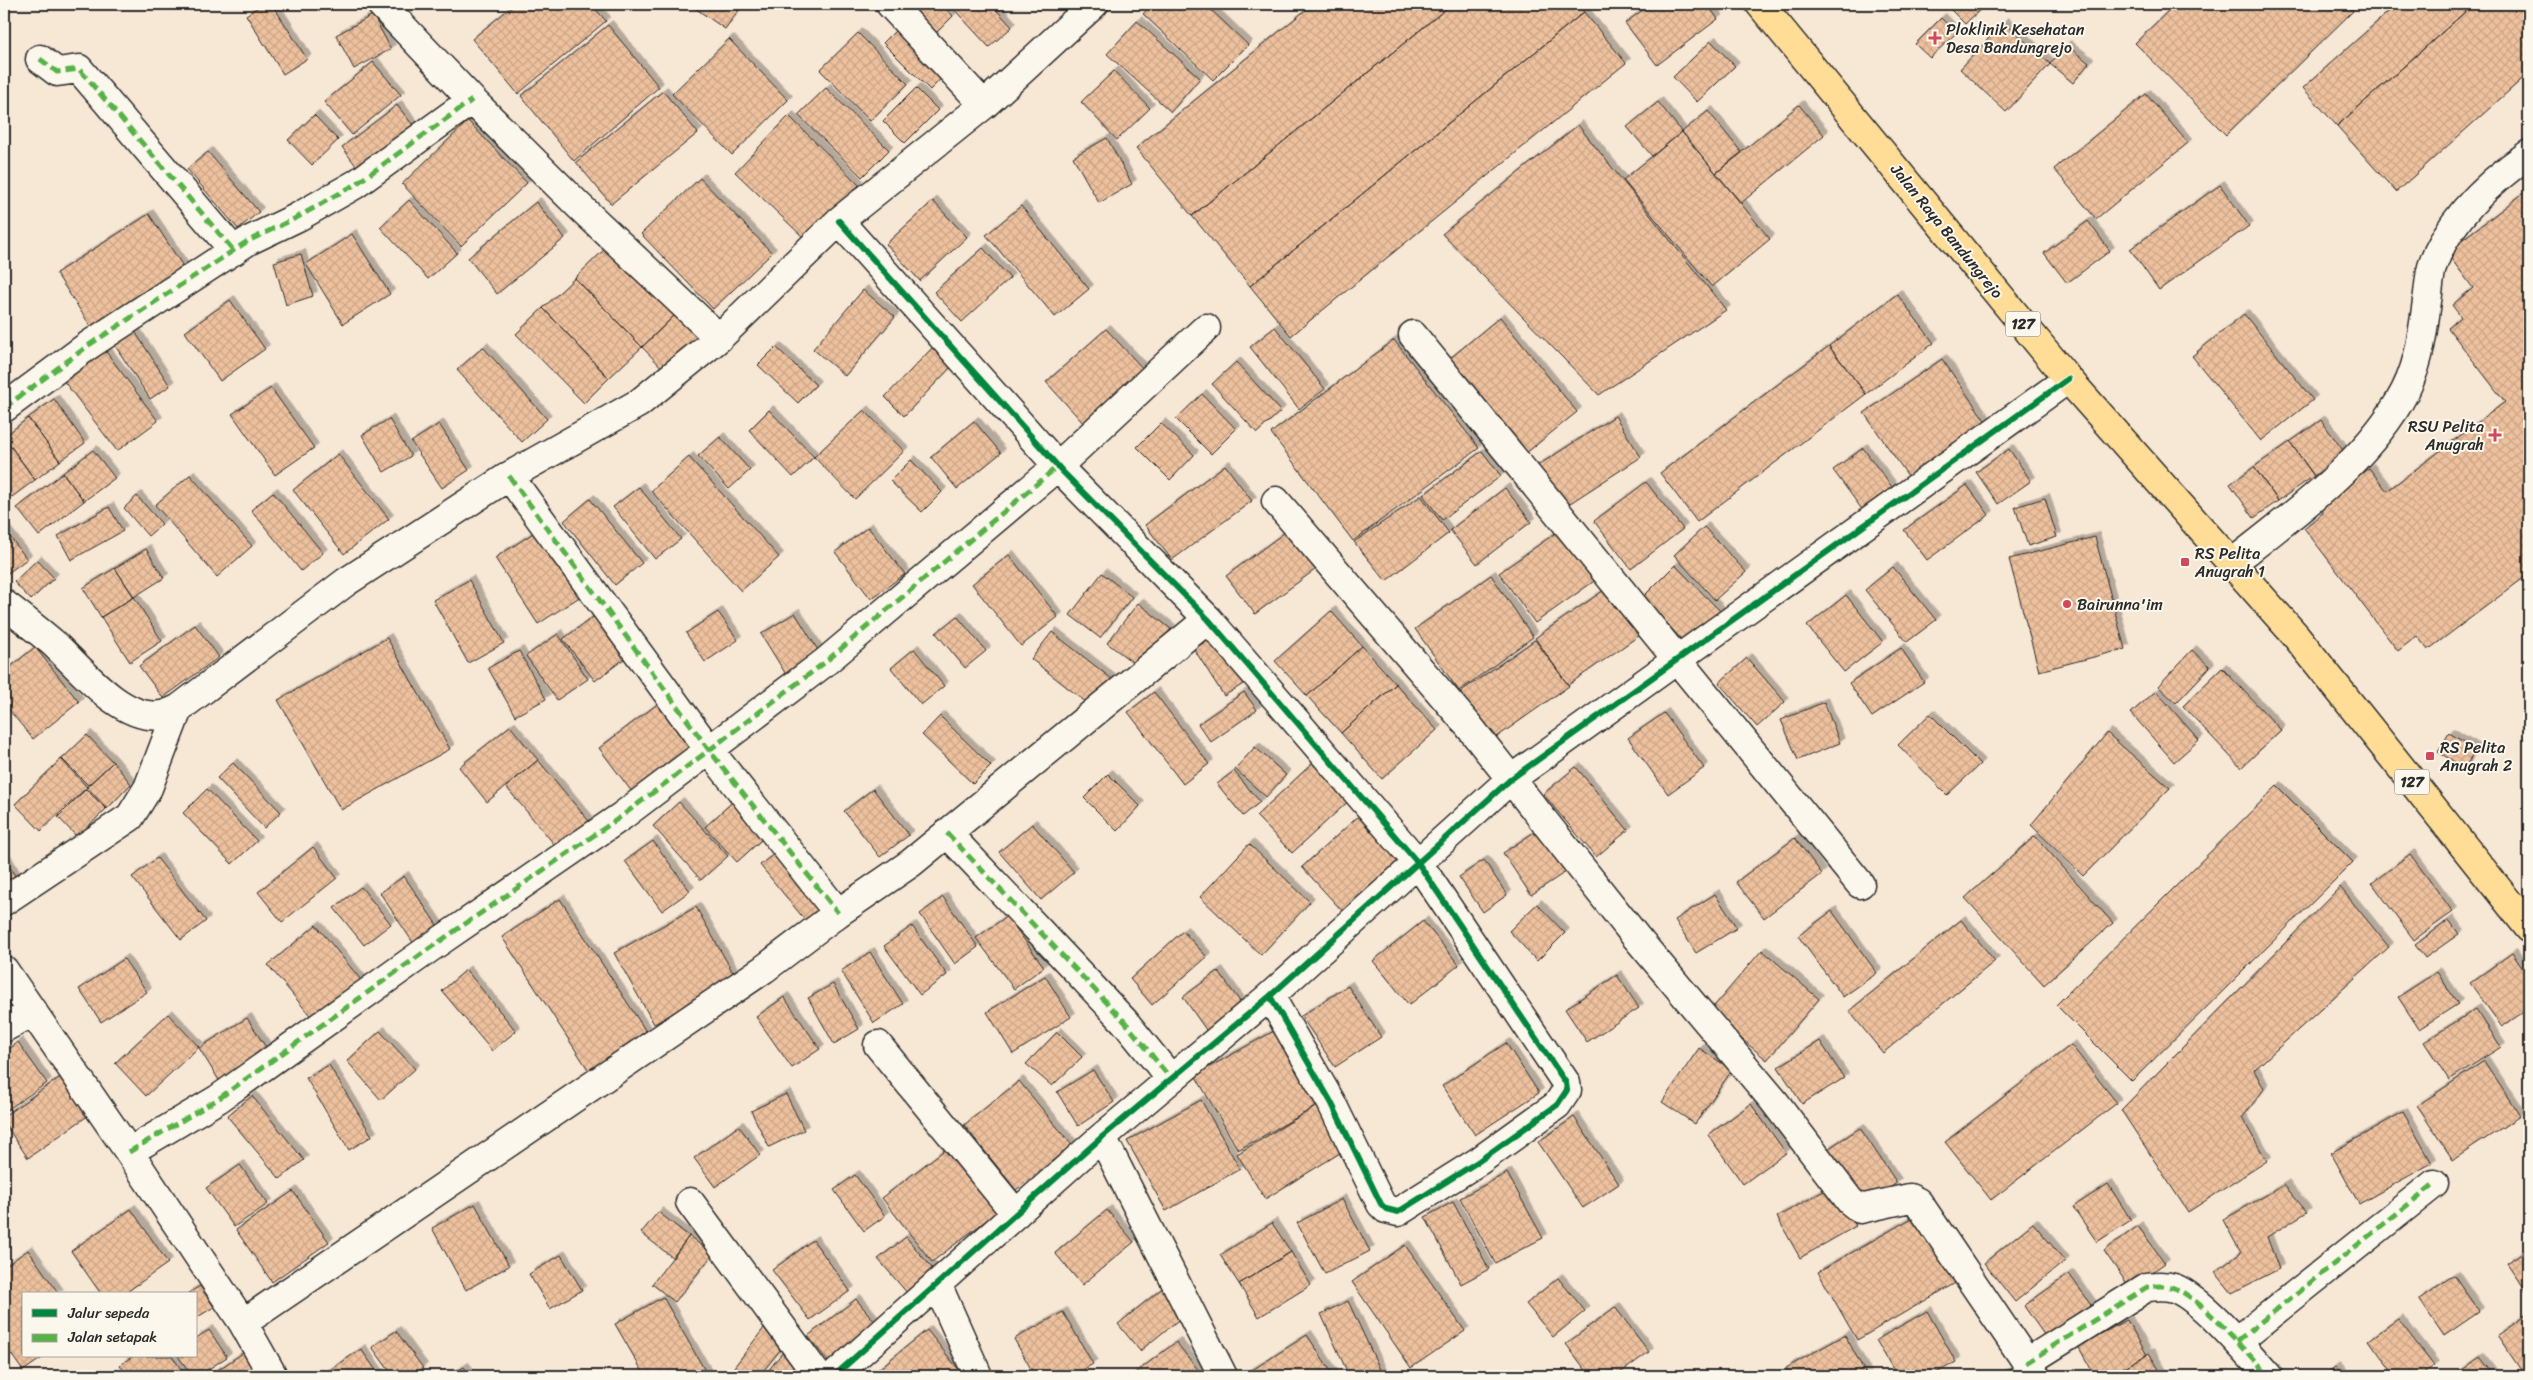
<svg xmlns="http://www.w3.org/2000/svg" width="2533" height="1380" viewBox="0 0 2533 1380" font-family="Sriracha,sans-serif">
  <style>
    .building { fill: url(#building-cross-hatch); stroke: #2b2b2b; filter: url(#shadow) }
    .lines { fill: none; stroke-linecap: round; stroke-linejoin: round }
    .minor-casing { stroke: #2b2b2b; stroke-width: 31 }
    .major-casing { stroke: #2b2b2b; stroke-width: 31 }
    .minor { stroke: #fbf7ec; stroke-width: 28 }
    .major { stroke: #ffdd96; stroke-width: 28 }
    .quiet { stroke: #56b246; stroke-width: 5; stroke-dasharray: 10 5; stroke-linecap: butt }
    .cycleway-casing { stroke: #fbf7ec; stroke-width: 9 }
    .cycleway { stroke: #00873e; stroke-width: 6 }
    .poi-dot { fill: #d1495b; stroke: #fbf7ec; stroke-width: 2 }
    .labels { text-anchor: middle; dominant-baseline: central; stroke-width: 4; stroke-linejoin: round; paint-order: stroke }
    .shield { fill: #fbf7ec; stroke: #696865; stroke-width: 1 }
    .shield-label { font-size: 15px; font-weight: bold; fill: #2b2b2b }
    .poi-label { font-size: 16px; fill: #2b2b2b; stroke: #fbf7ec; text-anchor: start }
    .street-label { font-size: 16px; fill: #2b2b2b; stroke: #fbf7ec }
  </style>
  <defs>
    <pattern id="building-cross-hatch" width="8" height="8" patternUnits="userSpaceOnUse" patternTransform="scale(1.25)"><rect width="8" height="8" fill="#eec19e"/><path d="M0 0l8 8M0 8l8-8" fill="none" stroke="#cca688"/></pattern>
    <filter id="shadow"><feDropShadow dx="4.5" dy="-4.5" stdDeviation="0" flood-color="#0004"/></filter>
  </defs>
  <rect width="100%" height="100%" fill="#f7e7d5"/>
  <filter id="ink" filterUnits="userSpaceOnUse"><feTurbulence type="fractalNoise" baseFrequency=".02" numOctaves="2"/><feDisplacementMap in="SourceGraphic" scale="10" xChannelSelector="R" yChannelSelector="G"/><feConvolveMatrix kernelMatrix="1 2 1 2 8 2 1 2 1" color-interpolation-filters="sRGB"/></filter>
  <g filter="url(#ink)">
    <path class="building" d="M263,4H272L307,59L283,74L246,15Z
      M515,4H591L606,21L518,94L472,39Z
      M689,4H743L725,29Z
      M914,4H941L953,16L930,39L904,13Z
      M949,4H991L1012,27L989,47Z
      M1152,4H1205L1248,45L1213,80L1143,14Z
      M1313,4H1452L1192,216L1136,148Z
      M1452,4H1577L1584,12L1250,286L1192,216Z
      M1651,4H1707L1718,19L1657,65L1625,23Z
      M1945,4H1986L1965,24Z
      M2175,4H2347L2353,11L2226,135L2135,43Z
      M2397,4H2474L2337,126L2303,88Z
      M2474,4H2529V73L2396,192L2337,126Z
      M1584,12L1626,63L1291,336L1250,286Z
      M373,15L391,49L354,69L336,35Z
      M1941,18L1956,33L1930,58L1915,44Z
      M1137,21L1200,78L1171,112L1107,54Z
      M2004,22L2050,64L2006,112L1960,69Z
      M902,24L949,70L930,90L883,43Z
      M608,25L659,87L574,161L521,96Z
      M858,33L908,84L870,121L820,70Z
      M729,39L788,100L732,155L672,94Z
      M1711,41L1735,66L1697,102L1673,77Z
      M2066,45L2089,63L2073,83L2050,64Z
      M373,62L401,95L352,135L324,102Z
      M1114,71L1150,108L1117,140L1081,102Z
      M826,88L889,150L862,177L798,115Z
      M916,88L938,110L905,143L883,121Z
      M663,91L698,133L611,204L576,162Z
      M2146,94L2188,143L2096,219L2054,169Z
      M1658,102L1682,132L1652,156L1627,127Z
      M397,105L419,133L363,175L342,147Z
      M1799,105L1824,135L1741,203L1716,173Z
      M1708,111L1742,153L1716,173L1682,132Z
      M314,115L338,140L312,165L288,140Z
      M789,116L859,185L806,240L735,172Z
      M468,121L527,183L461,246L402,184Z
      M1578,125L1726,310L1599,395L1442,234Z
      M1682,132L1770,239L1712,287L1623,180Z
      M1107,138L1132,184L1099,203L1073,157Z
      M208,152L259,212L238,229L187,169Z
      M700,178L772,253L713,309L641,234Z
      M2220,185L2249,226L2159,290L2130,249Z
      M2529,189V574L2428,650L2417,636L2398,651L2304,528L2323,513L2319,506L2369,468L2387,491L2505,402L2448,328L2461,317L2452,305L2473,288L2446,252Z
      M409,200L457,253L428,279L380,227Z
      M933,201L967,237L920,281L886,244Z
      M536,202L565,238L497,294L468,258Z
      M1021,206L1089,289L1055,317L986,235Z
      M149,214L188,274L95,333L56,273Z
      M2088,221L2110,251L2067,283L2044,253Z
      M352,234L390,294L343,324L306,264Z
      M610,244L677,313L642,347L575,278Z
      M983,248L1010,278L962,322L934,292Z
      M301,254L313,296L286,305L274,262Z
      M575,278L642,347L609,378L543,308Z
      M863,290L895,317L845,376L813,349Z
      M1897,294L1934,343L1866,394L1829,346Z
      M230,300L265,349L220,381L185,332Z
      M543,308L609,378L584,403L516,334Z
      M677,313L702,340L667,373L642,347Z
      M2244,314L2313,400L2261,441L2192,356Z
      M1500,317L1577,412L1525,454L1448,360Z
      M132,327L170,386L150,399L112,341Z
      M1275,327L1325,389L1299,409L1250,347Z
      M1106,329L1145,371L1085,425L1046,382Z
      M1394,340L1479,448L1353,541L1271,433Z
      M936,344L955,363L904,416L885,397Z
      M101,345L158,421L117,451L60,376Z
      M1829,346L1866,394L1697,522L1660,473Z
      M483,347L547,419L522,442L457,370Z
      M776,347L816,385L798,403L758,365Z
      M1942,359L1991,429L1913,483L1864,413Z
      M1236,362L1281,411L1257,433L1212,384Z
      M271,388L314,448L275,475L232,414Z
      M1202,394L1236,429L1211,454L1176,419Z
      M54,399L85,443L60,461L28,418Z
      M769,410L814,457L793,477L749,430Z
      M864,410L904,451L855,499L814,457Z
      M1615,416L1641,457L1561,509L1534,468Z
      M28,418L60,461L35,480L4,437Z
      M389,419L411,456L384,472L362,435Z
      M2321,420L2345,453L2314,476L2290,442Z
      M974,421L1001,453L957,489L931,457Z
      M1161,423L1194,455L1170,480L1137,447Z
      M439,424L469,470L442,488L411,442Z
      M4,437L35,480L12,497L4,486Z
      M720,437L750,470L729,489L698,456Z
      M2290,442L2314,476L2278,501L2254,467Z
      M1863,448L1894,490L1864,512L1833,470Z
      M2009,449L2031,481L1998,504L1976,472Z
      M93,450L115,478L84,501L63,473Z
      M1482,451L1501,476L1442,520L1423,495Z
      M338,454L389,519L344,554L293,490Z
      M689,457L779,557L741,591L651,491Z
      M911,460L942,492L922,512L890,481Z
      M1225,465L1252,501L1172,560L1145,525Z
      M2254,467L2278,501L2254,518L2230,484Z
      M63,473L84,501L39,536L17,508Z
      M190,475L252,546L217,577L155,505Z
      M1646,482L1683,529L1631,569L1594,521Z
      M1967,485L1989,515L1927,560L1904,530Z
      M639,487L681,539L655,559L613,507Z
      M1505,488L1531,522L1477,564L1450,530Z
      M273,492L323,553L301,571L251,510Z
      M137,496L162,524L148,536L124,508Z
      M1421,496L1449,533L1386,581L1354,542Z
      M2045,498L2057,537L2028,546L2015,507Z
      M590,499L642,563L615,585L564,521Z
      M109,507L123,531L71,560L58,536Z
      M868,527L905,574L871,599L835,552Z
      M1564,527L1600,577L1535,623L1499,573Z
      M1704,527L1746,572L1715,600L1674,555Z
      M4,529L27,559L4,576Z
      M538,530L581,596L538,624L495,558Z
      M1288,530L1316,569L1255,614L1226,576Z
      M2095,537L2125,649L2039,671L2009,559Z
      M146,549L164,578L134,597L115,568Z
      M1009,555L1058,617L1021,646L972,584Z
      M37,560L54,578L31,600L14,582Z
      M1675,565L1722,613L1688,646L1642,598Z
      M1893,567L1936,620L1907,642L1865,590Z
      M115,568L134,597L101,617L83,588Z
      M1102,573L1132,597L1100,638L1070,615Z
      M1491,575L1533,637L1459,691L1415,629Z
      M469,580L504,643L468,663L433,600Z
      M1610,586L1643,633L1568,685L1535,638Z
      M1846,595L1883,642L1844,672L1807,626Z
      M134,597L162,641L130,662L101,617Z
      M1138,603L1171,629L1140,668L1107,643Z
      M1331,611L1362,646L1307,696L1275,661Z
      M600,612L632,653L595,681L563,639Z
      M718,612L738,640L705,662L686,633Z
      M795,613L821,655L787,676L761,634Z
      M957,616L986,651L965,668L936,633Z
      M195,625L219,657L163,698L139,666Z
      M1052,632L1117,683L1096,710L1031,659Z
      M558,634L588,679L557,700L526,656Z
      M1217,634L1248,681L1224,696L1194,649Z
      M387,638L450,749L341,810L278,700Z
      M1535,640L1569,686L1494,739L1460,692Z
      M1362,646L1396,684L1341,733L1307,696Z
      M35,647L79,702L33,739L4,704V672Z
      M1901,648L1924,682L1872,717L1849,683Z
      M914,649L944,686L921,705L891,668Z
      M2192,650L2210,667L2176,703L2158,686Z
      M519,651L546,699L515,716L488,668Z
      M1747,658L1785,702L1757,727L1719,683Z
      M2222,668L2281,730L2241,768L2183,706Z
      M1396,684L1437,730L1382,779L1341,733Z
      M2156,691L2199,740L2174,762L2131,713Z
      M1154,692L1209,764L1183,784L1128,712Z
      M1244,692L1257,710L1211,742L1198,724Z
      M1824,702L1840,743L1798,760L1781,720Z
      M659,703L697,754L638,800L599,748Z
      M1664,713L1704,768L1668,794L1628,738Z
      M1930,714L1980,764L1947,795L1898,745Z
      M940,716L991,766L973,784L922,735Z
      M510,726L538,760L487,802L459,767Z
      M2107,733L2170,788L2083,876L2031,825Z
      M2449,733L2476,749L2465,768L2438,752Z
      M87,735L113,762L88,785L62,759Z
      M1255,747L1286,775L1266,797L1235,769Z
      M61,759L87,787L41,831L15,804Z
      M1317,759L1353,797L1292,853L1256,816Z
      M538,760L592,825L560,851L506,787Z
      M113,762L131,784L107,809L87,787Z
      M233,763L281,812L264,828L217,778Z
      M1576,767L1628,830L1596,857L1543,794Z
      M1234,771L1260,802L1243,816L1217,784Z
      M1108,774L1140,806L1117,831L1084,798Z
      M2277,786L2353,862L2132,1081L2056,1005Z
      M86,789L106,809L77,837L58,817Z
      M207,789L257,841L232,864L183,813Z
      M873,789L909,835L880,857L844,811Z
      M738,797L770,832L737,862L705,827Z
      M679,802L728,856L701,880L653,826Z
      M1360,815L1402,861L1344,913L1302,867Z
      M1032,824L1074,872L1041,900L999,852Z
      M1545,825L1573,867L1531,895L1503,853Z
      M2035,836L2113,923L2044,985L1965,898Z
      M1795,838L1822,874L1764,918L1736,882Z
      M653,841L690,891L662,911L625,861Z
      M1249,844L1310,902L1261,955L1200,897Z
      M313,847L337,878L282,922L258,892Z
      M779,850L823,905L805,920L760,865Z
      M2410,854L2453,912L2414,940L2372,883Z
      M4,856L21,887L4,897Z
      M157,858L206,921L181,940L132,877Z
      M1484,860L1507,895L1483,912L1459,877Z
      M404,876L445,937L420,953L380,893Z
      M361,887L391,924L364,945L334,908Z
      M2340,887L2389,947L2254,1070L2264,1089L2242,1118L2267,1161L2188,1212L2121,1110Z
      M1715,894L1737,928L1696,953L1675,920Z
      M943,897L978,947L955,964L920,914Z
      M560,899L649,1036L591,1074L502,937Z
      M1537,904L1565,933L1537,961L1509,931Z
      M696,907L736,978L654,1024L614,953Z
      M1832,911L1877,973L1843,997L1798,936Z
      M1007,916L1044,967L1014,989L976,938Z
      M1961,920L1995,961L1883,1053L1849,1011Z
      M2449,920L2459,934L2425,958L2415,945Z
      M1423,921L1459,965L1409,1005L1373,961Z
      M316,925L361,980L313,1019L268,965Z
      M912,926L947,975L920,995L884,946Z
      M1183,931L1207,957L1152,1005L1130,979Z
      M1762,950L1819,999L1767,1060L1709,1012Z
      M870,952L903,1004L874,1023L841,971Z
      M2512,953L2529,978V1008L2502,1027L2470,983Z
      M124,959L147,992L101,1022L79,989Z
      M466,970L516,1031L492,1051L442,991Z
      M1218,971L1246,1010L1211,1037L1183,997Z
      M2437,972L2458,1004L2419,1029L2398,997Z
      M1617,975L1639,1008L1587,1042L1565,1009Z
      M1045,976L1071,1017L1013,1054L987,1012Z
      M833,984L859,1029L834,1044L808,998Z
      M1348,986L1381,1037L1335,1067L1301,1016Z
      M784,997L820,1049L792,1068L756,1017Z
      M2476,1009L2501,1047L2449,1080L2424,1042Z
      M168,1014L199,1047L146,1096L115,1063Z
      M247,1018L269,1052L220,1082L199,1048Z
      M380,1031L415,1069L381,1100L347,1061Z
      M1274,1031L1317,1106L1238,1150L1195,1075Z
      M1057,1032L1082,1057L1052,1086L1026,1064Z
      M1820,1041L1844,1078L1802,1104L1778,1067Z
      M18,1042L47,1083L4,1112V1053Z
      M1506,1043L1539,1093L1475,1135L1442,1086Z
      M2071,1045L2117,1103L1991,1200L1945,1142Z
      M1699,1048L1732,1070L1695,1124L1662,1102Z
      M2484,1061L2520,1116L2453,1160L2417,1106Z
      M329,1065L372,1136L349,1150L306,1078Z
      M1093,1070L1114,1102L1078,1126L1057,1092Z
      M62,1076L89,1115L28,1158L4,1123V1116Z
      M1019,1081L1072,1145L1016,1190L964,1125Z
      M786,1094L804,1130L769,1147L751,1111Z
      M252,1096L304,1160L280,1179L227,1116Z
      M1201,1100L1240,1169L1166,1211L1127,1141Z
      M1751,1104L1786,1153L1743,1184L1708,1135Z
      M1317,1106L1345,1150L1265,1199L1237,1154Z
      M2403,1112L2432,1163L2359,1204L2331,1153Z
      M1574,1117L1619,1184L1583,1208L1538,1142Z
      M739,1126L760,1155L715,1187L694,1158Z
      M1860,1128L1897,1183L1863,1205L1826,1150Z
      M947,1148L997,1212L932,1262L882,1198Z
      M240,1165L268,1204L234,1227L206,1188Z
      M1507,1173L1543,1238L1495,1263L1460,1198Z
      M855,1175L885,1216L864,1231L834,1190Z
      M2108,1184L2131,1220L2097,1242L2073,1207Z
      M2284,1185L2307,1212L2267,1237L2279,1269L2232,1293L2215,1272L2241,1253L2223,1220Z
      M1833,1186L1856,1226L1800,1258L1777,1217Z
      M293,1191L329,1242L272,1282L236,1230Z
      M1342,1199L1370,1251L1325,1274L1297,1223Z
      M1453,1202L1489,1269L1461,1284L1425,1217Z
      M475,1204L509,1266L466,1290L432,1228Z
      M131,1209L168,1263L124,1294H101L71,1251Z
      M1107,1210L1134,1242L1082,1285L1055,1253Z
      M658,1212L689,1236L673,1258L641,1233Z
      M1919,1214L1959,1281L1857,1340L1818,1272Z
      M1272,1223L1291,1252L1239,1284L1220,1255Z
      M2033,1223L2065,1261L2015,1302L1984,1263Z
      M2138,1226L2165,1263L2130,1288L2104,1251Z
      M689,1236L713,1254L675,1302L652,1284Z
      M906,1237L936,1273L909,1295L878,1259Z
      M813,1240L850,1291L810,1320L772,1270Z
      M1405,1245L1465,1331L1411,1368L1352,1282Z
      M2529,1248V1295L2507,1263Z
      M28,1250L59,1294H24V1356H45L23,1371L4,1344V1267Z
      M1291,1252L1311,1285L1259,1317L1239,1284Z
      M561,1255L582,1290L550,1309L529,1274Z
      M2069,1274L2093,1307L2047,1339L2024,1306Z
      M2454,1275L2479,1312L2444,1336L2419,1299Z
      M1558,1278L1585,1311L1553,1337L1526,1304Z
      M200,1286L214,1307L196,1318V1294H187Z
      M1165,1286L1187,1313L1140,1351L1118,1324Z
      M663,1297L708,1376H645L615,1324Z
      M856,1299L879,1327L831,1365L808,1336Z
      M1348,1301L1383,1376H1349L1321,1314Z
      M1615,1307L1649,1352L1616,1376H1590L1566,1344Z
      M1927,1311L1956,1362L1931,1376H1897L1876,1340Z
      M1063,1312L1093,1364L1072,1376H1035L1014,1339Z
      M2529,1313V1376H2525L2497,1335Z
      M2398,1319L2434,1366L2420,1376H2395L2369,1340Z
      M2127,1320L2147,1355L2108,1376H2095L2078,1346Z
      M764,1328L785,1344L759,1376H738L731,1371Z
      M209,1330L227,1357L198,1376H192L178,1356H196V1338Z
      M927,1330L963,1375L870,1376Z
      M396,1331L423,1368L412,1376H393L372,1347Z
      M1307,1335L1334,1376H1243Z
      M1845,1335L1867,1376H1790L1786,1368Z
      M1176,1342L1203,1376H1131Z
      M361,1349L380,1376H324L323,1375Z
      M243,1353L259,1376H209Z
      M782,1353L810,1375L808,1376H764Z
      M2149,1353L2163,1376H2110Z
      M133,1356H172L185,1375L128,1376L120,1365Z
      M2480,1357L2495,1376H2454Z
      M2017,1366L2023,1376H1998Z
      M464,1367L471,1376H450Z
      M2336,1367L2344,1376H2325Z"/>
    <g class="lines">
      <g class="minor-casing">
        <path id="minor" d="M381,4L472,100L579,206L719,338
          M890,4L984,105
          M40,59L57,72L79,69L234,251
          M839,221L1063,472L1208,619L1418,863L1566,1083L1567,1090L1557,1105L1479,1161L1398,1212L1386,1209L1381,1204L1331,1102L1270,996
          M1413,335L1860,884
          M4,408L89,345L248,241L298,217L356,184L472,100
          M509,476L709,750L838,913
          M1276,501L1468,725L1636,937L1774,1101L1850,1201L1860,1209L1910,1198L1918,1202L2036,1376
          M2231,564C2289,518 2361,466 2399,402C2419,369 2422,338 2427,301C2429,290 2429,278 2432,267C2448,219 2489,182 2529,154
          M4,604C20,616 36,629 52,642C78,665 120,721 160,715C166,715 172,711 178,709
          M947,833L1125,1022L1171,1079
          M4,901L130,817L148,788L178,709L346,582L509,476L639,403L719,338L839,221L984,105L1094,4
          M4,970L129,1152L243,1323L273,1376
          M4,1028L33,1012
          M878,1045L1016,1214
          M1102,1137L1223,1376
          M129,1152L218,1099L430,948L622,816L824,663L1058,466L1206,328
          M690,1202L818,1376
          M937,1284L978,1376
          M243,1323L764,969L838,913L911,863L1208,619
          M2237,1341L2434,1184
          M2026,1363L2147,1287C2156,1286 2165,1285 2174,1288C2200,1297 2249,1354 2268,1376
          M834,1376L1102,1137L1270,996L1511,779L2068,379"/>
      </g>
      <g class="major-casing">
        <path id="major" d="M1760,4L2068,379L2296,636L2529,928"/>
      </g>
      <use href="#minor" class="minor"/>
      <use href="#major" class="major"/>
      <path class="quiet" d="M40,59L57,72L79,69L234,251
        M4,408L89,345L248,241L298,217L356,184L472,100
        M509,476L709,750L838,913
        M947,833L1125,1022L1171,1079
        M129,1152L218,1099L430,948L622,816L824,663L1058,466
        M2237,1341L2434,1184
        M2026,1363L2147,1287C2156,1286 2165,1285 2174,1288C2200,1297 2249,1354 2268,1376"/>
      <g class="cycleway-casing">
        <path id="cycleway" d="M839,221L1063,472L1208,619L1418,863L1566,1083L1567,1090L1557,1105L1479,1161L1398,1212L1386,1209L1381,1204L1331,1102L1270,996
          M834,1376L1102,1137L1270,996L1511,779L2068,379"/>
      </g>
      <use href="#cycleway" class="cycleway"/>
    </g>
  </g>
  <g class="poi-dot">
    <path d="M1932.5 30.5h5v5h5v5h-5v5h-5v-5h-5v-5h5z"/>
    <path d="M2492.5 427.5h5v5h5v5h-5v5h-5v-5h-5v-5h5z"/>
    <rect x="2180" y="557" width="10" height="10" rx="2.5"/>
    <circle cx="2067" cy="604" r="5"/>
    <rect x="2425" y="751" width="10" height="10" rx="2.5"/>
  </g>
  <g class="labels">
    <g class="shield">
      <rect x="2005.5" y="311.5" width="35" height="25" rx="4"/>
      <rect x="2394.5" y="769.5" width="35" height="25" rx="4"/>
    </g>
    <g class="shield-label">
      <text x="2023" y="324">127</text>
      <text x="2412" y="782">127</text>
    </g>
    <g class="poi-label">
      <text x="1946" y="29">Ploklinik Kesehatan<tspan x="1946" dy="18">Desa Bandungrejo</tspan></text>
      <text x="2484" y="426" text-anchor="end">RSU Pelita<tspan x="2484" dy="18">Anugrah</tspan></text>
      <text x="2195" y="553">RS Pelita<tspan x="2195" dy="18">Anugrah 1</tspan></text>
      <text x="2077" y="604">Bairunna'im</text>
      <text x="2440" y="747">RS Pelita<tspan x="2440" dy="18">Anugrah 2</tspan></text>
    </g>
    <g class="street-label">
      <text transform="translate(1947 231) rotate(51)">Jalan Raya Bandungrejo</text>
    </g>
  </g>
  <rect width="2533" height="1380" fill="none" stroke="#fbf7ec" stroke-width="20"/>
  <rect x="10" y="10" width="2513" height="1360" fill="none" stroke="#2b2b2b" stroke-width="2" filter="url(#ink)"/>
  <rect x="22" y="1292" width="175" height="65" fill="#fbf7ec" stroke="#a8a59f"/>
  <rect x="32" y="1309" width="25" height="8" fill="#00873e" stroke="#a8a59f"/>
  <text x="68" y="1318" font-size="15" fill="#2b2b2b">Jalur sepeda</text>
  <rect x="32" y="1334" width="25" height="8" fill="#56b246" stroke="#a8a59f"/>
  <text x="68" y="1342" font-size="15" fill="#2b2b2b">Jalan setapak</text>
</svg>
